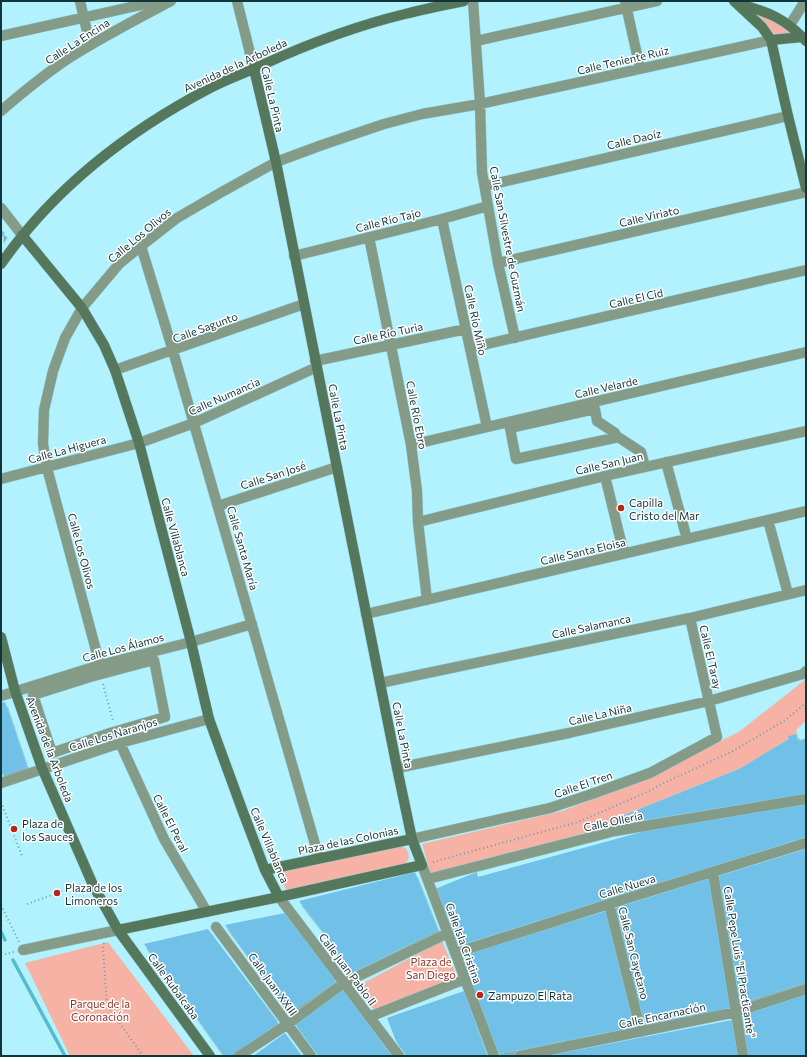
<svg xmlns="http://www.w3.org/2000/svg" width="807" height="1057" viewBox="0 0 807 1057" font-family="Commissioner,sans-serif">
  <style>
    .green { fill: #f6b2a5 }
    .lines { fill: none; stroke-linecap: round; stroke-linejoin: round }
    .stream { stroke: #55bacb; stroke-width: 3.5 }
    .building { fill: #6fc0e7; filter: url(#shadow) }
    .street-casing { stroke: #91ccd7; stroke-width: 11 }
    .secondary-casing { stroke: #91ccd7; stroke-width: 11 }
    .path { stroke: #6b9fa8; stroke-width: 2; stroke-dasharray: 1 3; stroke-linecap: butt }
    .street { stroke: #849b88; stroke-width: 10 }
    .secondary { stroke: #55775c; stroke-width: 10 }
    .poi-dot { fill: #b62818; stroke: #fff; stroke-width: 1.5 }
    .labels { text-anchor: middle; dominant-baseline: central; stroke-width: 3; stroke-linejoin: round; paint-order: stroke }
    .street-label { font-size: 11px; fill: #12353b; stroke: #fff }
    .poi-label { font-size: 11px; fill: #12353b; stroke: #fff; text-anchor: start }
    .park-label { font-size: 11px; fill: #903528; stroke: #fff }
  </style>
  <defs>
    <filter id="shadow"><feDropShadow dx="2.5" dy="4.5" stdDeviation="0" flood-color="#0004"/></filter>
  </defs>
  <rect width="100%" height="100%" fill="#b1f2fe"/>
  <path class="green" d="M756,14C771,18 782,26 794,34L774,35Z
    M806,679V721L796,730L797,734L789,736V739L739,769L617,818V824L431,875L422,844L562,811L652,777L740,731Z
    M402,846C410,850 411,858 405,865L287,891L276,872Z
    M442,941L457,976L374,1010L356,987Z
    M108,942L194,1056H70L25,963Z"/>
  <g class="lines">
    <path class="stream" d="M1,932L5,940
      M13,960L65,1056"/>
  </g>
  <path class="building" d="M1,230L5,233L1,239Z
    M5,702L27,767L1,775V703Z
    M797,734L798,741L806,738V794L617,824V818L739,769L789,739L788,736Z
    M806,802V837L457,946L435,889L477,872L478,877L645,831Z
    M806,849V982L738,1004L718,876Z
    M415,872L438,930L347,975L328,938L299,901Z
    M711,878L730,1008L676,1020L644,1024L615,908Z
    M606,911L635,1027L566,1040L499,1054L460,955Z
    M285,913L336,981L289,1013L225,925Z
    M208,929L278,1022L236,1056H224L144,944Z
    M343,990L392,1056H319L295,1024Z
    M464,991L487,1056H407L396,1041L387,1018Z
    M806,994V1056H746L740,1016Z
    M732,1020L738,1056H551V1055Z
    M285,1033L302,1056H253Z"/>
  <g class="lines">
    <g class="street-casing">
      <path id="street" d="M80,1L90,45
        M237,1L254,69
        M473,1L480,104L482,172L498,263L515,338
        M625,1L640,68
        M790,25L805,1
        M1,36L158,1
        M476,41L657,1
        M1,111C23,92 45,74 69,58C102,37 137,19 171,1
        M485,186L788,116
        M1,208L22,235
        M442,219L487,427
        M369,237L411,445L417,491L418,522L427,600
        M141,246L173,351L319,858
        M294,256L442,219L488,206
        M498,263L806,192
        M470,348L806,270
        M315,361L466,329
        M115,370L304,304
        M595,409L597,421L615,433L614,438L516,459L510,428Z
        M615,435L641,452L645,467
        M411,445L806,352
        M666,462L687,539
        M605,476L624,554
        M1,479L139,443L194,423L317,367
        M218,506L337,467
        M768,520L788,594
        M418,522L605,476L806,431
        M366,614L806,511
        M154,660L165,717L110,733L52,753L33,695L90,677Z
        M100,665L47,468L43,444L44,410L53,371L65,338L82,308L119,264L141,246L177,218L220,193L276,162L322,145L384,124L422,114L480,104L771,40
        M380,683L690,618L806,590
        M1,696L100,665L191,642L252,624
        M120,743L164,839L207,912
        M397,768L569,733L709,701L803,674L806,671
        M1,783L120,743L209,719
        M412,839L550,808L589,795L650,773L717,737L690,618
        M422,865L494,1056
        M713,873L743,1056
        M428,879L615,831L806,799
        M279,897L399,1056
        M609,904L641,1032
        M216,927L311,1056
        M23,950L118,930
        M455,953L609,904L806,843
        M369,1017L465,979
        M239,1056L288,1024L344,983L448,933
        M520,1056L736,1012L806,989"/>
    </g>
    <g class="secondary-casing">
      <path id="secondary" d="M734,1L762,27L771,40L788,116L806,188
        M739,4C768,12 785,18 806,41
        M771,40L802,37
        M22,235L82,308L104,345L115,370L139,443L191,642L209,719L243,812L265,870L279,897
        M1,264C54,188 128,131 210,88C227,79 245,73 262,65C308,44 355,26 405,14C424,9 444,5 464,1
        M1,637L15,691L42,768L93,885L118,930L210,1056
        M265,870L412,839
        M118,930L279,897L422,865L412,839L397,768L276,162L254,69"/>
    </g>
    <path class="path" d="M103,684L113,721
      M1,802L22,856
      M433,862L578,822L645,793L666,782L733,751L784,721L806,703
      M27,904L82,884
      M1,905L19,942
      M104,943L103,948L107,1005L143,1056
      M1,955L14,952"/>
    <use href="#street" class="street"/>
    <use href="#secondary" class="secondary"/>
  </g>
  <g class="poi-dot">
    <circle cx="621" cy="508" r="4"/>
    <circle cx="14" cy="829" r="4"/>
    <circle cx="57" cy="893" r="4"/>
    <circle cx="480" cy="995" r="4"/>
  </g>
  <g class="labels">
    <g class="street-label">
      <text transform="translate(77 41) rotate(-33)">Calle La Encina</text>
      <text transform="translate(623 60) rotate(-13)">Calle Teniente Ruiz</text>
      <text transform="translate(235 65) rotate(-25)">Avenida de la Arboleda</text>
      <text transform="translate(273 99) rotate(77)">Calle La Pinta</text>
      <text transform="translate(634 139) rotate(-13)">Calle Daoíz</text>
      <text transform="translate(649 216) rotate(-13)">Calle Viriato</text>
      <text transform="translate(388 220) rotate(-14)">Calle Río Tajo</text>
      <text transform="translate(139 235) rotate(-40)">Calle Los Olivos</text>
      <text transform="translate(508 239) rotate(79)">Calle San Silvestre de Guzmán</text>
      <text transform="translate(636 298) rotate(-13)">Calle El Cid</text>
      <text transform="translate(476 320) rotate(78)">Calle Río Miño</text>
      <text transform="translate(205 327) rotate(-20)">Calle Sagunto</text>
      <text transform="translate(388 333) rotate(-12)">Calle Río Turia</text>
      <text transform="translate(606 387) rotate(-13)">Calle Velarde</text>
      <text transform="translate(224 396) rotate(-24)">Calle Numancia</text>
      <text transform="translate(417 415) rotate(79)">Calle Río Ebro</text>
      <text transform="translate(339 417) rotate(79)">Calle La Pinta</text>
      <text transform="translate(67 449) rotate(-15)">Calle La Higuera</text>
      <text transform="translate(609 463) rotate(-13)">Calle San Juan</text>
      <text transform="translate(273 475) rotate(-18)">Calle San José</text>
      <text transform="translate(176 537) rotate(75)">Calle Villablanca</text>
      <text transform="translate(243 548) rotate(74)">Calle Santa María</text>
      <text transform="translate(82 551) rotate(75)">Calle Los Olivos</text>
      <text transform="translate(583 551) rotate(-13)">Calle Santa Eloisa</text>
      <text transform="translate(591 626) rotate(-12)">Calle Salamanca</text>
      <text transform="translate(123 647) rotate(-15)">Calle Los Álamos</text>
      <text transform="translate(711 657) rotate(77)">Calle El Taray</text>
      <text transform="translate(600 714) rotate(-13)">Calle La Niña</text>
      <text transform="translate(113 734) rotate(-17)">Calle Los Naranjos</text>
      <text transform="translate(403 735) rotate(79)">Calle La Pinta</text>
      <text transform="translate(50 749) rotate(69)">Avenida de la Arboleda</text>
      <text transform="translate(583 784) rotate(-19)">Calle El Tren</text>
      <text transform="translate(613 821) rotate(-12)">Calle Ollería</text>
      <text transform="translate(171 823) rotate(63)">Calle El Peral</text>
      <text transform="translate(348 840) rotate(-12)">Plaza de las Colonias</text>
      <text transform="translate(270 845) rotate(67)">Calle Villablanca</text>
      <text transform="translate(627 886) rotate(-17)">Calle Nueva</text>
      <text transform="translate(464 943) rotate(70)">Calle Isla Cristina</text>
      <text transform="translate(634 953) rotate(76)">Calle San Cayetano</text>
      <text transform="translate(740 962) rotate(81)">Calle Pepe Luis "El Practicante"</text>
      <text transform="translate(348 969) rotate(53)">Calle Juan Pablo II</text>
      <text transform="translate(273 984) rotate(54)">Calle Juan XXIII</text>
      <text transform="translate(174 986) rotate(54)">Calle Rubalcaba</text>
      <text transform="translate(662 1015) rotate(-12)">Calle Encarnación</text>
    </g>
    <g class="poi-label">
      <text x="629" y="502">Capilla<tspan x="629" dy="13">Cristo del Mar</tspan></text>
      <text x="22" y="823">Plaza de<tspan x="22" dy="13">los Sauces</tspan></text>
      <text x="65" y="887">Plaza de los<tspan x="65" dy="13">Limoneros</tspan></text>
      <text x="488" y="995">Zampuzo El Rata</text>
    </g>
    <g class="park-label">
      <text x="431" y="961">Plaza de<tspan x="431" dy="13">San Diego</tspan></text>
      <text x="100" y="1003">Parque de la<tspan x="100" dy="13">Coronación</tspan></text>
    </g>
  </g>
  <rect width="807" height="1057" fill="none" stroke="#12353b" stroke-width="4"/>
</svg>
